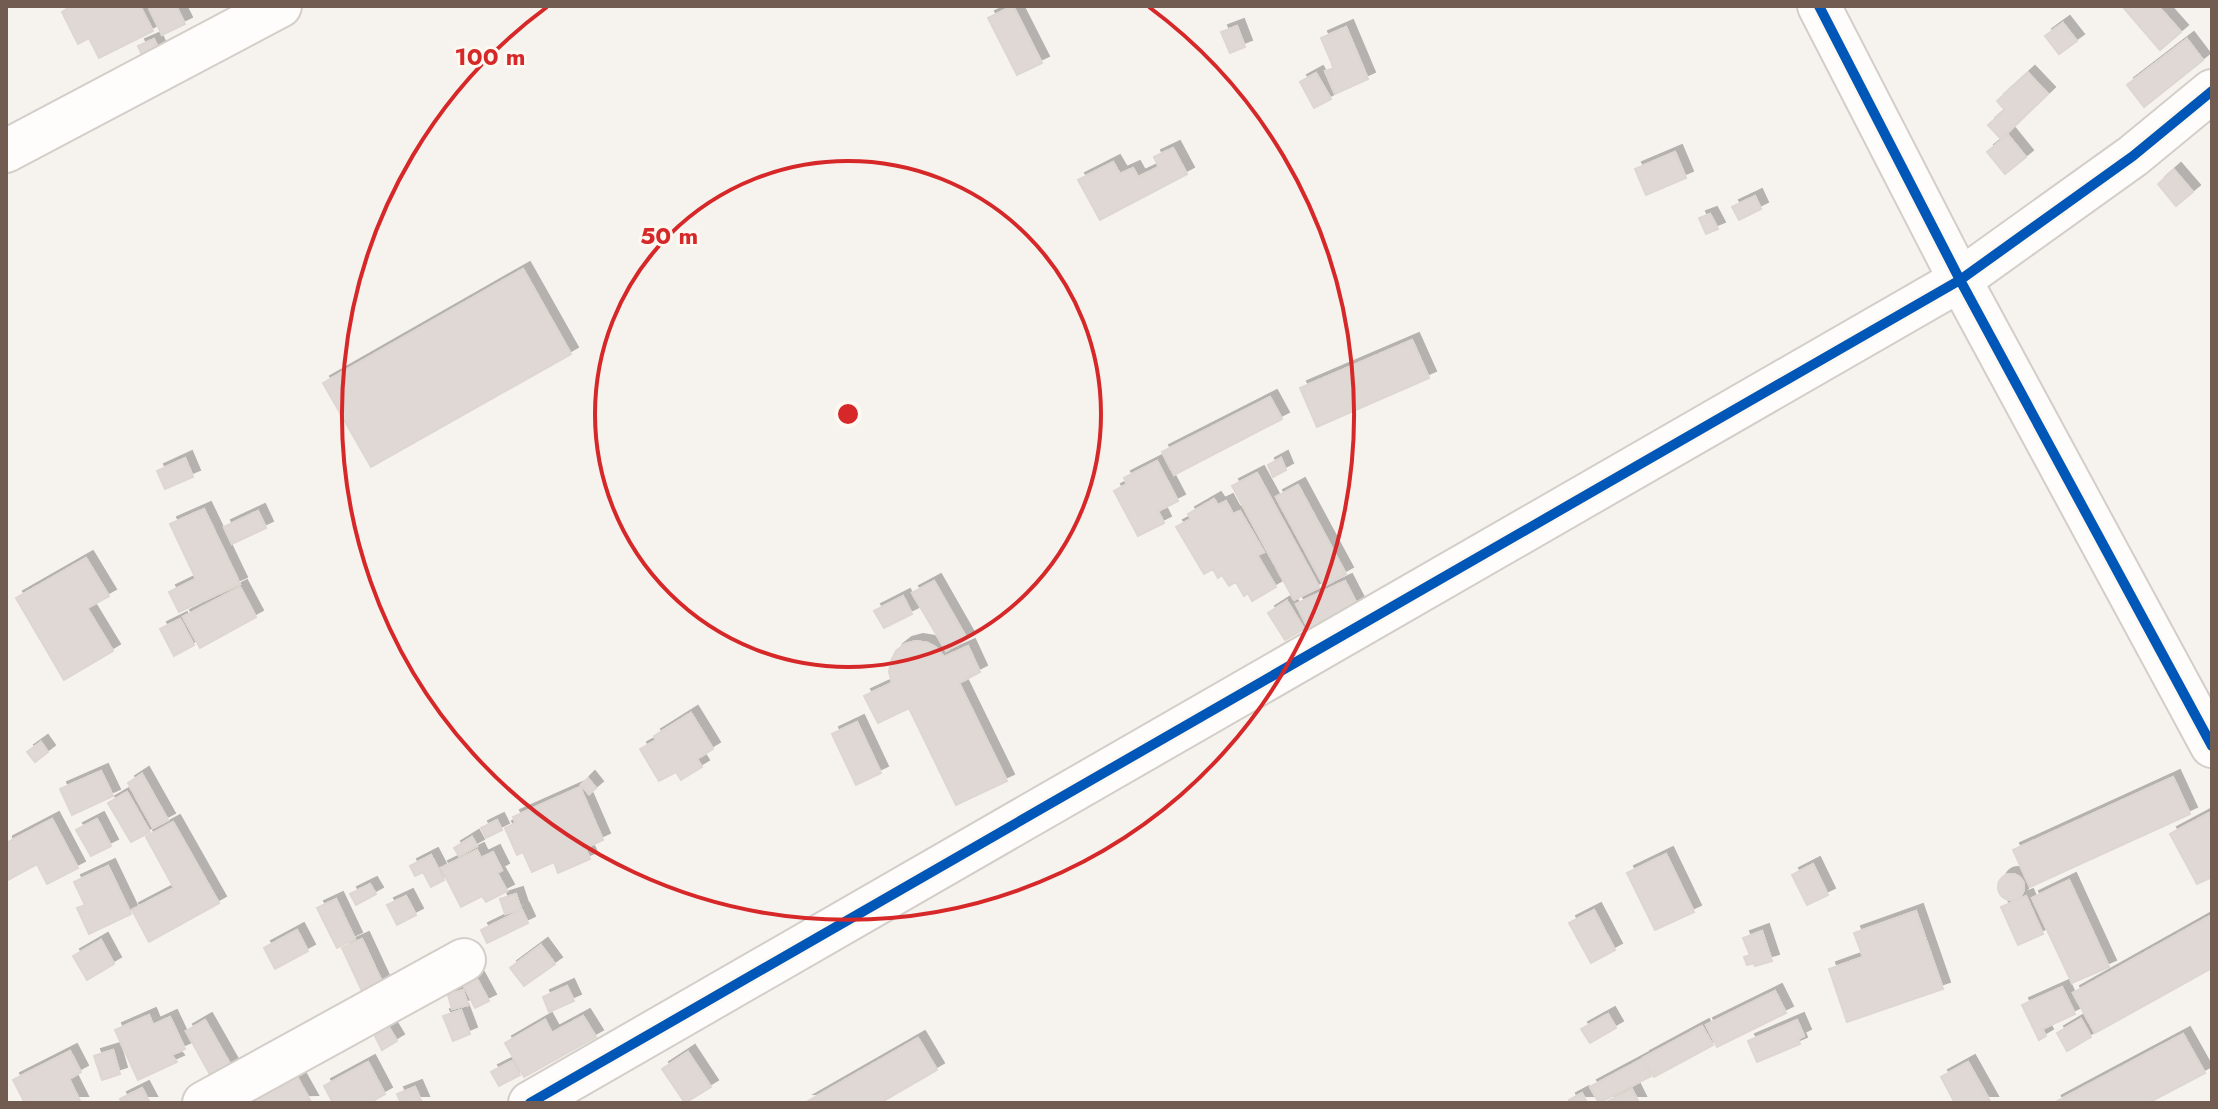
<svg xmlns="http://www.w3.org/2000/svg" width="2218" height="1109" viewBox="0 0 2218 1109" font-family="Jost,sans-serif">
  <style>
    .building { fill: #dfd8d4; stroke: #ded6d1; stroke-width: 2; filter: url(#shadow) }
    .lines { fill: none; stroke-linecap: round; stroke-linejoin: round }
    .minor-casing { stroke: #d4cec9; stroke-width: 46 }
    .minor { stroke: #fefdfc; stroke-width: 42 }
    .cycleway-casing { stroke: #fdf8f0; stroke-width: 15 }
    .cycleway { stroke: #0057b8; stroke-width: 10 }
    .ring { fill: none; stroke: #d62828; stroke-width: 4 }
    .centre { fill: #d62828; stroke: #fdf8f0; stroke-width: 4 }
    .ring-label { font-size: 24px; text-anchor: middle; font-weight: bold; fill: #d62828; stroke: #fdf8f0; stroke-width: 6; stroke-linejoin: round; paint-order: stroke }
  </style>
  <defs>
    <filter id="shadow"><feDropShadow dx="7" dy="-7" stdDeviation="0" flood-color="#0004"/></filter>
  </defs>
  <rect width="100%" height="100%" fill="#f6f2ee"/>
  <path class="building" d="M67,6H140L153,31L99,58L89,38L78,44L62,12L68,8Z
    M148,6H176L185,24L162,35Z
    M1013,6L1042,63L1017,75L988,18Z
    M2122,6H2158L2181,32L2160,50Z
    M2063,23L2077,41L2059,54L2045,36Z
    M1237,26L1245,47L1230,53L1221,32Z
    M1346,27L1368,79L1335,94L1325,71L1334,68L1321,38Z
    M154,39L161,55L145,62L138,46Z
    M2187,39L2203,60L2144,107L2127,85Z
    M1316,73L1331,99L1314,108L1300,82Z
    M2028,73L2048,94L2001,139L1988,125L2005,110L1997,101Z
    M2008,135L2026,157L2005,174L1987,152Z
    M1173,148L1187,174L1100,220L1078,180L1113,162L1120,174L1133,168L1138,177L1159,167L1154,157Z
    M1675,152L1686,178L1646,195L1635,169Z
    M2174,170L2193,192L2176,206L2158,184Z
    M1755,196L1761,209L1739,220L1732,207Z
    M1710,214L1718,229L1706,234L1699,218Z
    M523,269L571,354L371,467L323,383Z
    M1412,340L1429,378L1317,427L1300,388Z
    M1270,397L1282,419L1174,475L1162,452Z
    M185,458L193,477L165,489L157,471Z
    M1281,458L1286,470L1273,477L1268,465Z
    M1157,461L1178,501L1158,511L1164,523L1138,536L1114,491L1127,484L1124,478Z
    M1257,473L1319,587L1294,600L1232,486Z
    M1298,485L1346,574L1324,586L1276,497Z
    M1214,499L1218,505L1226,501L1233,514L1240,511L1264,552L1257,555L1276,587L1252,601L1248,593L1244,596L1236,582L1229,586L1222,575L1218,578L1213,569L1204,574L1176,527L1191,519L1188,514Z
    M204,509L240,584L179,612L169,592L196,579L170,524Z
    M258,511L266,528L232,544L224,527Z
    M86,558L109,596L87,608L113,651L64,680L16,598Z
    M934,581L967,639L946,651L912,593Z
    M1345,581L1360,610L1311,634L1296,604Z
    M240,587L256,617L200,648L183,617Z
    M903,596L912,614L884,628L874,611Z
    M1287,601L1304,629L1285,640L1268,613Z
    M180,619L194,645L174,656L160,629Z
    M916,641L928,643L937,648L944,657L968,646L980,672L959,683L1007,781L956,805L909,708L878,723L864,696L892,683L889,672L891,661L896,651L905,644Z
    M691,713L713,749L697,759L702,767L681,780L676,772L659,781L640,749L656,740L654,736Z
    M857,722L881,773L856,785L832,734Z
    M41,742L48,752L35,762L27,752Z
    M101,771L113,796L72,815L60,789Z
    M142,774L168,820L153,828L128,783Z
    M2173,777L2190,814L2030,887L2013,850Z
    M588,778L596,788L589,794L581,785Z
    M580,787L603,840L585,848L590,859L558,873L554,862L532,872L523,852L517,855L505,828L516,823L513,817Z
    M127,792L150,832L131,842L108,803Z
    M2209,813L2212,819V877L2197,884L2170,834Z
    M52,819L78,868L47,884L37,864L6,881V843Z
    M97,819L111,846L91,856L76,830Z
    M497,820L502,830L486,838L481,828Z
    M173,822L219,903L149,942L132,910L174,888L146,837Z
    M472,837L477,846L459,856L454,848Z
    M477,850L481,858L493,852L502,870L497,873L507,891L486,902L482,896L461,907L441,868Z
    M1666,854L1694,912L1655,930L1627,873Z
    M431,855L444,880L431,887L423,872L415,876L410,866Z
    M1813,864L1828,895L1807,905L1792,875Z
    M108,866L131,914L89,934L77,908L85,905L74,882Z
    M1998 887a13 13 0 1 1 26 0a13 13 0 1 1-26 0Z
    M2069,880L2109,967L2072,983L2032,898Z
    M370,884L376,894L356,905L350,894Z
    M516,894L521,909L505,914L500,899Z
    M406,896L416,915L397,925L387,905Z
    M2026,896L2043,934L2018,945L2001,907Z
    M336,899L355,939L337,948L317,908Z
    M522,910L528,923L487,943L481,930Z
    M1594,910L1615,950L1591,963L1569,923Z
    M1916,911L1943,989L1847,1022L1829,969L1863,957L1854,933Z
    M2212,915V968L2095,1033L2073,993Z
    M297,930L308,951L275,969L264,948Z
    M1762,931L1772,961L1755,966L1754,963L1747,965L1744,957L1750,955L1743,938Z
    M362,939L382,982L362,991L342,948Z
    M101,940L114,964L87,980L73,956Z
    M541,945L555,964L524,986L510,968Z
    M477,979L489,1001L475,1008L464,986Z
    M567,986L574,1001L549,1012L543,997Z
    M2062,987L2075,1014L2042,1029L2046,1036L2039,1040L2022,1005Z
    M463,990L468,1005L452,1009L448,995Z
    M1775,991L1786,1013L1717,1047L1706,1025Z
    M461,1010L470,1034L453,1041L443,1016Z
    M1608,1014L1616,1028L1590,1043L1581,1029Z
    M149,1015L153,1025L170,1017L185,1049L171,1055L177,1062L138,1080L115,1030Z
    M583,1016L596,1037L524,1077L505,1043L545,1020L552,1033Z
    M2081,1019L2091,1037L2067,1051L2057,1033Z
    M205,1020L238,1078L218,1089L186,1031Z
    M1797,1020L1804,1036L1798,1039L1800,1044L1757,1062L1748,1041Z
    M388,1026L397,1041L382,1050L374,1034Z
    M1702,1026L1713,1045L1654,1077L1643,1058Z
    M2183,1034L2205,1073L2148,1103H2054Z
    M918,1038L937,1070L880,1103L808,1101Z
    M113,1050L120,1074L102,1080L94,1056Z
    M70,1051L81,1072L69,1079L81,1103H25L13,1080Z
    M688,1052L711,1087L685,1103L662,1069Z
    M1642,1059L1651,1076L1599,1103L1590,1087Z
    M512,1061L520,1075L499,1086L491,1072Z
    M368,1062L385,1094L369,1103H333L324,1086Z
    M1968,1062L1991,1103H1955L1941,1077Z
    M297,1077L311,1102L246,1103Z
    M415,1087L422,1103H401L397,1094Z
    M142,1088L150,1103H122L120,1099Z
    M1632,1089L1639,1103H1605Z
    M1582,1093L1587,1103H1570L1569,1100Z"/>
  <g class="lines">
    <g class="minor-casing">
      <path id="minor" d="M1819,6L1960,280L2212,746
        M6,151L280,6
        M204,1103L464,960
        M530,1103L1960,280L2133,156L2212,91"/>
    </g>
    <use href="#minor" class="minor"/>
    <g class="cycleway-casing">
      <path id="cycleway" d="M1819,6L1960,280L2212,746
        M530,1103L1960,280L2133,156L2212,91"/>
    </g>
    <use href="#cycleway" class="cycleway"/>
  </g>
  <g class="ring">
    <circle cx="848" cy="414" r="253"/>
    <path d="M1149 7A506 506 0 1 1 547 7"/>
  </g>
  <circle cx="848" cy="414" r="12" class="centre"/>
  <g class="ring-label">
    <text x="490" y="65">100 m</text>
    <text x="669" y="244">50 m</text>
  </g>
  <rect width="2218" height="1109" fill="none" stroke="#725b50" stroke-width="16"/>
</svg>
